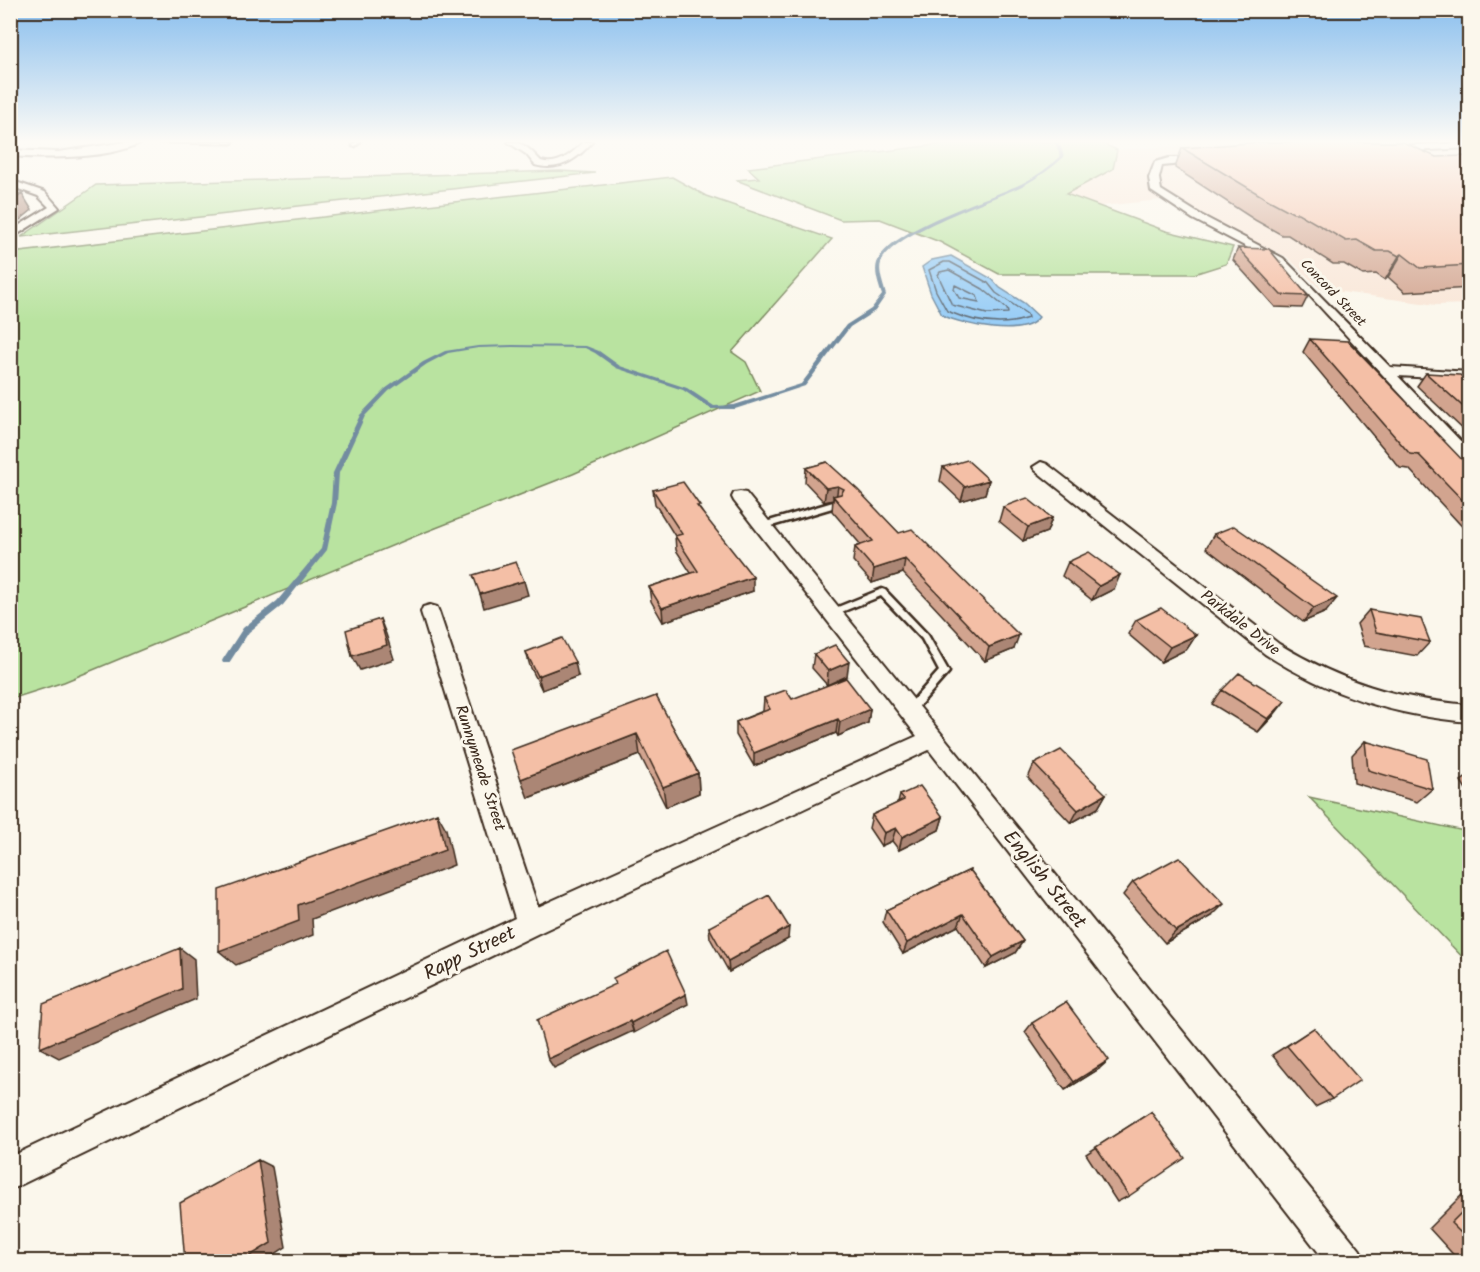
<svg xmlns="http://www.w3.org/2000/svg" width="1480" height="1272" viewBox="0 0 1480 1272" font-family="Kalam,sans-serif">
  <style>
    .built { fill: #f9e6d7 }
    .green { fill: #b9e3a0; stroke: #7a865f; stroke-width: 1.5 }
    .water { fill: #98cdf6; stroke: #738ca0; stroke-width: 1.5 }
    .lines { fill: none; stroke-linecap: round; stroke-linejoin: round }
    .shore { stroke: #606b74; stroke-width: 1.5 }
    .stream { fill: #738ca0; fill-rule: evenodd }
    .service-casing { stroke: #3b2a1e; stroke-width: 5 }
    .minor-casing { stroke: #3b2a1e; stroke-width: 4 }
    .service { fill: #fbf7ec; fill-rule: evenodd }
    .minor { fill: #fbf7ec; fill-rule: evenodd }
    .wall { fill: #d2a48f; stroke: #3b2a1e; stroke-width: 1.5 }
    .shaded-wall { fill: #ab8674; stroke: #3b2a1e; stroke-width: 1.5 }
    .building { fill: #f4bfa6; stroke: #3b2a1e; stroke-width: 1.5 }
    .labels { text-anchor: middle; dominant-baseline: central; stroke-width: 6; stroke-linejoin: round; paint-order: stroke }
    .far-street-label { font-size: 14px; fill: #3b2a1e; stroke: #fbf7ec }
    .street-label { font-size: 16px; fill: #3b2a1e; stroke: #fbf7ec }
    .near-street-label { font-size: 20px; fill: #3b2a1e; stroke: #fbf7ec }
  </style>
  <rect width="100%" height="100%" fill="#fbf7ec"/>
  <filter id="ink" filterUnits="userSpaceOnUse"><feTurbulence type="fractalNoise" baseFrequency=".0167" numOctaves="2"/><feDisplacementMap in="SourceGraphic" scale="12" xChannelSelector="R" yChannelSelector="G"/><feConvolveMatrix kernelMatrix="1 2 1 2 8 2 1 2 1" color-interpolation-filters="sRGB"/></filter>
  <g filter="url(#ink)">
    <path class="built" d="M1230,142H1451L1469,147V304L1436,305L1320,289L1287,257L1199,214L1172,199L1100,206L1065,194L1113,169L1117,150Z"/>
    <path class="green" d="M959,142H1099L1117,150L1113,169L1066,194L1166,231L1233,247L1226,264L1194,274H999L940,242L880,219L841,220L736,180L759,178L748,168Z
      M560,171L595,173L21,237L96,185Z
      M672,177L706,196L832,239L732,352L746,362L760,391L573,474L418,535L64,682L11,699V253Z
      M1309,797L1469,832V964Z"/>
    <path class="water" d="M951,256L992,279L1000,288L1024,303L1039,317C1024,339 963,325 942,315L931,294L922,267L932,260Z"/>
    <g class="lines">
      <path class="shore" d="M944,262H950L988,283L996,293L1027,314L1028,318C1001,328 973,322 947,311L936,291L929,270Z
        M949,270L983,289L1007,309L1008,313L987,314L952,305L938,275L940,272Z
        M955,285L977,296L979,302L959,298L954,289Z"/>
      <path class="stream" d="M1054,142H1057L1061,147L1064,157C1052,168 1040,176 1026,184C995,200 892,232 881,263C878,272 884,286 886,295L875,311L850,327L805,386L735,409H711L683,390L616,368L595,353L585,348L512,347L478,348L448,353L427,364L389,391L365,416L339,473L337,503L327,550L283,605L249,632L229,663H223L222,661L223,659L243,628L277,601L321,549L331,503L333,473L360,415L385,389L423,362L445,351L478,346L512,345L586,346L599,351L620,366L687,388L714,406L734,405L801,384L846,325L871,309L882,295C879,286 874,273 877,263C888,229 990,199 1023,183C1037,176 1049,167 1060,157L1057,147Z"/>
      <g class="service-casing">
        <path id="service" d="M159,142H233L231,143Z
          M355,142H360L355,146H353Z
          M833,502H836L840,504L839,506L765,528L762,529L758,526L759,524Z
          M882,589L885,590L928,635L949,672L912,714L909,715L906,714L904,711L906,708L939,671L922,639L881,596L834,615H828L827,613L828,611Z"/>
      </g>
      <g class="minor-casing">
        <path id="minor" d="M126,142H142C111,159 46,159 10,156V150L58,152Z
          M508,142C525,142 530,150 541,161C558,166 572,154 583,142H592C577,160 558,172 535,165L526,154Z
          M1470,143V148L1389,152L1385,149L1389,146Z
          M1207,157V161L1204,162L1162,166L1159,178L1161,190L1201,215L1283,258L1390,367L1470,372V380L1398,376L1470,451V466L1465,464L1310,296L1275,262L1193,219L1151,191L1149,178L1155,162L1169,158Z
          M10,180L45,192L59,208L10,239V231L49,207L38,196L10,186Z
          M1041,462L1047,464L1279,644C1342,682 1396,699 1470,705V722C1394,716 1329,695 1265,654L1035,470L1033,467Z
          M740,492L746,493L1360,1250L1365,1262H1326L929,750L539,933L10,1190V1157L515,918L421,612L423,607L430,605L437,607L439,612L538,907L917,736L734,501L732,497L734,493Z"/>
      </g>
      <use href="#service" class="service"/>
      <use href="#minor" class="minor"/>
    </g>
    <path class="wall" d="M1182,148L1470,159V288L1405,292L1388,277L1385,280L1376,274L1363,275L1344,264H1333L1288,235H1282L1255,220L1175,168Z
      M1238,248L1308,296L1302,308L1275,307L1233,260Z
      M1310,339L1470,468V535L1409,469L1400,468L1303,352Z
      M1426,373L1470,384V436L1417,386Z
      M827,462L899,533L1014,649L985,661L903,573L872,583L853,561L855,547L861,545L832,511L833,500L824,502L805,482L806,468Z
      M943,467L989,480L985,494L961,501L940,481Z
      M653,490L700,509L753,591L663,622L651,601L649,587L691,573L676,550L675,536L655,504Z
      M1003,507L1052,518L1047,532L1023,541L999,521Z
      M1214,534L1326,612L1303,622L1206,548Z
      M1068,562L1114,589L1092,600L1062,576Z
      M1369,610L1430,642L1417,656L1364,646L1357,624Z
      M1136,620L1196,635L1187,649L1161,662L1128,634Z
      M526,652L578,676L542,690L530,666Z
      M814,654L847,676L827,685L812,668Z
      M1222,690L1274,715L1258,732L1212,704Z
      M656,696L698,773L699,793L666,807L640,755L528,798Z
      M764,698L792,699L870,709L868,723L838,736L836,733L754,766L736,735V722L763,711Z
      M1365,741L1432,789L1417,802L1354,783L1352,755Z
      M1034,764L1106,794L1098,808L1071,823L1028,778Z
      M1470,775V796L1461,781Z
      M900,795L943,817L939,830L899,850L892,841L881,846L869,828L872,815L898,803Z
      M970,870L1023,941L1015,953L986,968L958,926L903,954L883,922L886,910Z
      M1133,882L1212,916L1165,943L1123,895Z
      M709,927L788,939L729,972L710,938Z
      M1032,1023L1099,1069L1065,1090L1025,1032Z
      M1314,1028L1332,1099L1315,1107L1272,1055Z
      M1151,1112L1129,1196L1117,1202L1086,1154Z
      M1470,1193V1262H1460L1429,1228L1462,1195Z"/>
    <path class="shaded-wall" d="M22,194L32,210L10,228V203Z
      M1402,254L1388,277L1385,280L1399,256Z
      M989,480L985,494L961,501L965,487Z
      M838,486L836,500L833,496V500L824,502L826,488Z
      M1052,518L1047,532L1023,541L1028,527Z
      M905,559L903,573L872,583L874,569Z
      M1120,575L1114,589L1092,600L1099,586Z
      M753,577V591L663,622L662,608Z
      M524,581L528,595L484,608L480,594Z
      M1337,598L1326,612L1303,622L1314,608Z
      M380,619L386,634L394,659L360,670L352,656Z
      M1019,635L1014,649L985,661L989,647Z
      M1196,635L1187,649L1161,662L1170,647Z
      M575,662L578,676L542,690L538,676Z
      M849,662L847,676L827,685L828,671Z
      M1285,701L1274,715L1258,732L1268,719Z
      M870,709L868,723L838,736L840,722Z
      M838,719L836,733L754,766V753Z
      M637,734L640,755L528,798L521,779Z
      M698,773L699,793L666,807L663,787Z
      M1106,794L1098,808L1071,823L1078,810Z
      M437,813L446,829L454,865L312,919L313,935L236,965L219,951L298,905Z
      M943,817L939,830L899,850L902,837Z
      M896,828L892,841L881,846L884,833Z
      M1224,904L1212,916L1165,943L1176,931Z
      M963,914L958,926L903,954L907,943Z
      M789,927L788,939L729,972L728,961Z
      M1023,941L1015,953L986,968L993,957Z
      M180,948L194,959L196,999L59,1058L40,1048Z
      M686,994L688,1004L634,1033L631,1023Z
      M630,1021L633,1031L554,1068L548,1059Z
      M1109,1060L1099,1069L1065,1090L1074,1082Z
      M258,1160L272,1167L286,1247L263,1262H240Z"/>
    <path class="building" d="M1261,142H1403L1436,157L1463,156L1470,159V233H1464L1470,236V265L1420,268L1402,254L1399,256L1390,251H1376L1357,240L1346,241L1298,213H1293L1265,198L1182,148Z
      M10,194H22L10,203Z
      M1238,248L1269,249L1308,296L1281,295Z
      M1310,339L1348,341L1470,468V508L1419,455L1410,454Z
      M1426,373L1460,375L1470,384V413Z
      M967,460L989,480L965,487L943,467Z
      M827,462L858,490L899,533L912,529L1019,635L989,647L905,559L874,569L855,547L873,541L833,496L841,494L844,489L838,486L826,488L806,468Z
      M683,482L700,506H697L753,577L662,608L649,587L698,571L675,536L682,534L653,490Z
      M1027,498L1052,518L1028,527L1003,507Z
      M1234,526L1337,598L1314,608L1214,534Z
      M1089,552L1120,575L1099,586L1068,562Z
      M516,562L524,581L480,594L473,575Z
      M1161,608L1196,635L1170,647L1136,620Z
      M1369,610L1421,619L1430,642L1376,632Z
      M380,619L387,645L352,656L346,630Z
      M562,638L575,662L538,676L526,652Z
      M835,645L849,662L828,671L814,654Z
      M1239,673L1285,701L1268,719L1222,690Z
      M846,678L870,709L840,722L838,719L754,753L736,722L770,709L764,698L786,690L792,699Z
      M656,696L698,773L663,787L637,734L521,779L511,750Z
      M1365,741L1427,759L1432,789L1368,770Z
      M1061,750L1106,794L1078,810L1034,764Z
      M920,786L943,817L902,837L896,828L884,833L872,815L904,800L900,795Z
      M437,813L445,850L298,905L299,921L219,951V890Z
      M1179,857L1224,904L1176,931L1133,882Z
      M970,870L1023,941L993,957L963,914L907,943L886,910Z
      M769,895L789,927L728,961L709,927Z
      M180,948L182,989L40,1048L43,1004Z
      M666,951L686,994L631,1023L630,1021L548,1059L537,1020L616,984L613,978Z
      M1066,1002L1109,1060L1074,1082L1032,1023Z
      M1314,1028L1360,1080L1332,1099L1287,1046Z
      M1151,1112L1185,1158L1129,1196L1096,1147Z
      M258,1160L271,1243L240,1262H185L180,1203Z
      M1470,1204V1242L1451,1223Z"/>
  </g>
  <linearGradient id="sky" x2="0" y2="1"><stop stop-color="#88beee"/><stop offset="0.44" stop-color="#fdfbf6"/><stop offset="1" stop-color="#fdfbf6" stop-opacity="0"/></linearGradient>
  <rect width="1480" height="321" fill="url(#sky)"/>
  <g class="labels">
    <g class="far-street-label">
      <text transform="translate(1333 293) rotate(46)">Concord Street</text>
    </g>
    <g class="street-label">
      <text transform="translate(1240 623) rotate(38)">Parkdale Drive</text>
      <text transform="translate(480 768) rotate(72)">Runnymeade Street</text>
    </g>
    <g class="near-street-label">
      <text transform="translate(1044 880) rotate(51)">English Street</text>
      <text transform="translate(470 954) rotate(-26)">Rapp Street</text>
    </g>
  </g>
  <rect width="1480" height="1272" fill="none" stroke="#fbf7ec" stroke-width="36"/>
  <rect x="18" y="18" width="1444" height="1236" fill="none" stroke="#3b2a1e" stroke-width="2" filter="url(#ink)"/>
</svg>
